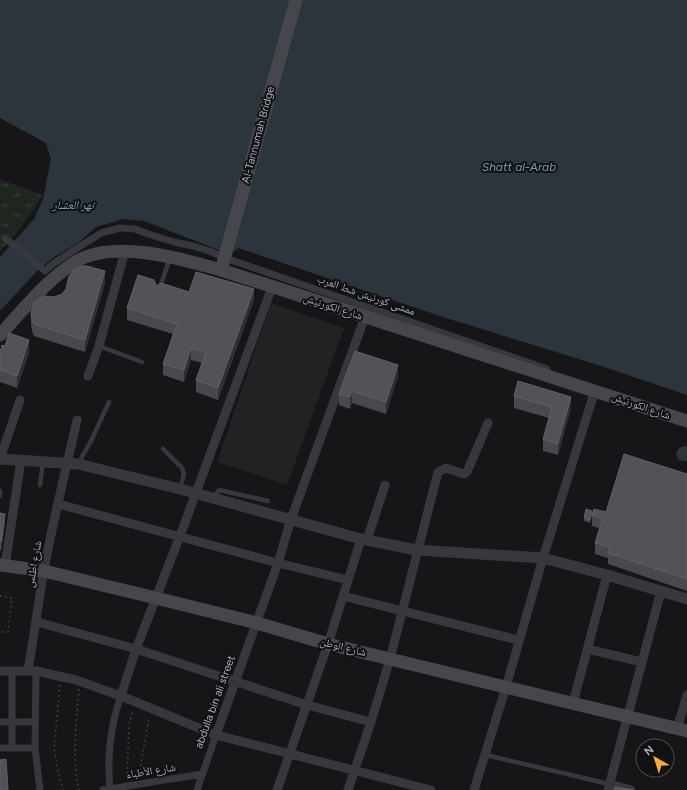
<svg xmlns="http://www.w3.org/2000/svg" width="687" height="790" viewBox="0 0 687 790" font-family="Figtree,'Noto Naskh Arabic',sans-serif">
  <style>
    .built { fill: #222225 }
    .park { fill: url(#park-tufts) }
    .water { fill: #2c353c }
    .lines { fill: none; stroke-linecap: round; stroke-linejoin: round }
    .path { stroke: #3d3f44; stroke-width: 1.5; stroke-dasharray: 2 3; stroke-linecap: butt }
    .service { stroke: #37383d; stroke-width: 4.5 }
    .pedestrian { stroke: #37383d; stroke-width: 7 }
    .minor { stroke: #37383d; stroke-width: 9 }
    .tertiary { stroke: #37383d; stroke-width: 11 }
    .secondary { stroke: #45474d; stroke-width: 13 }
    .secondary-bridge { stroke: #45474d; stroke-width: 13 }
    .wall { fill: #47494d }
    .shaded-wall { fill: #2f3033 }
    .building { fill: #525359; stroke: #5f6168 }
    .labels { text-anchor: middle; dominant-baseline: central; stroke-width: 4; stroke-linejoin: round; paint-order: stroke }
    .street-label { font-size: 11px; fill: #a8adb8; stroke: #111113 }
    .water-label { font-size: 12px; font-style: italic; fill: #7f9bb3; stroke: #111113 }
  </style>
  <defs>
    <pattern id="park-tufts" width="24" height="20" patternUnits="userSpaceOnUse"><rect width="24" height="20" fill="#1e261f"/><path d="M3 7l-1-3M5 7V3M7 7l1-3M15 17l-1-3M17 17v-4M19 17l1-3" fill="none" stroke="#3c433d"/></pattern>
  </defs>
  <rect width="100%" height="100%" fill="#161618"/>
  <path class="built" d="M271,303L344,328L287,485L217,462Z"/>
  <path class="park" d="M0,179L42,195C31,216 17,233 0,251Z"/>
  <path class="water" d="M0,0H687V395L595,364L446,318L238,248L232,253L219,250L144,221L123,219L96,227L78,243L54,257L37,271L0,311V257L34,219L43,199L51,159L46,143L0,118Z
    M684,446L687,447V461H684L679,460L676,454L678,449Z"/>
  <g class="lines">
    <path class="path" d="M0,596L12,598L8,632H0
      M60,685L54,747L58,772L63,790
      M79,689C76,723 72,757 79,790
      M139,776L149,717
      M127,779L129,725L133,710"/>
    <path class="service" d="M160,287L170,258
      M99,346L142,362
      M163,449L182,468L184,474L180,489
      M78,464L91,441L109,402
      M40,485L43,462
      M0,491V496
      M213,498L219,490L268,501
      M486,755L609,784"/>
    <path class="pedestrian" d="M5,238L45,271L54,263L101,233L120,228L135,229L148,234L174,242L193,246L209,251L234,261L547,369
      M36,671L35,748L40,790
      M0,722H35
      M0,748H35
      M12,748V671
      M103,790L202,774
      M110,790C107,760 110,725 121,696
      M197,790L216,735"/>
    <path class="minor" d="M88,376L99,346L125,251
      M0,459L20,400
      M58,504L278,563L348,580
      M367,540L385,485
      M5,566L21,460
      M343,596L518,640
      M37,622L136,649L307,705L371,722
      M588,649L642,662
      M28,670C34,637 38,604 44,570C53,520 66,470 77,420
      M0,671H36L76,680L121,696L216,735L431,790
      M121,696L136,649L180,536L272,287
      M573,703L607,575
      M677,729L687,695
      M216,735L278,563L291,519L365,317
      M609,784L631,790
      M277,790L328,644L361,539
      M348,790L371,722L390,659L438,472L446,468L464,474L467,472L488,423
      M474,790L506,687L543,558L595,390
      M608,790L661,591"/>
    <path class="tertiary" d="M0,459L78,464L180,489L361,539L417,550L543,558L607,575L687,599"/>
    <path class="secondary" d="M0,335C24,309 47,279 77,261C115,239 182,259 221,270L687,421
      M0,565L44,571L156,598L257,623L328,644L687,731"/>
    <path class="secondary-bridge" d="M221,270L296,0"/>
  </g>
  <path class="wall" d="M105,283L85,352L34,336L32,331L31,324V313L54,297Z
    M156,285L189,292L254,300L218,400L196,392V380L202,363L191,360L184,382L163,375V364L173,334L127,320V308Z
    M0,349L29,352L17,388L0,382Z
    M398,376L386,414L352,403L350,409L339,405V394Z
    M514,396L571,408L558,455L543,451V439L549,418L514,408Z
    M687,474V591L608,564V558L595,554V543L599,528L592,526V515L606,512Z
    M0,513L5,523L1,551L0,550Z
    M592,514L590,523L584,521V518Z"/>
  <path class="shaded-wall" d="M105,271V283L85,352V340Z
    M254,289V300L218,400V388Z
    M29,340V352L17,388V376Z
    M191,348V360L184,382V370Z
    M398,365V376L386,414V402Z
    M352,391V403L350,409V397Z
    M571,397V408L558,455V444Z
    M592,511V514L590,523V520Z
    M5,514V523L1,551V542Z"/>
  <path class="building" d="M83,266H87L105,271L85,340L34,324L32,319L31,313L34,303L44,296L54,297L62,294L66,289L69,276L75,269Z
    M196,272L254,289L218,388L196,380L206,352L191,348L184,370L163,364L177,324L127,308L138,275L154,280L156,285H159L161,283L189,292Z
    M9,333L29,340L17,376L0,370V349L1,350L2,345L5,346Z
    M355,351L398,365L386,402L352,391L350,397L339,394Z
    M518,381L571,397L558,444L543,439L552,407L514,396Z
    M624,454L687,474V579L608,553L610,547L595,543L603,518L592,515L594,509L606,512Z
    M586,509L592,511L590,520L584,518Z
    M0,513L5,514L1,542L0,541Z
    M6,759L8,790H0V760Z
    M615,787L634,790H614Z"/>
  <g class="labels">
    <g class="street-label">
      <text transform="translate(258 135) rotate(-75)">Al-Tannumah Bridge</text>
      <text transform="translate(366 295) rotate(19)">ممشى كورنيش شط العرب</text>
      <text transform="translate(333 307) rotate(18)">شارع الكورنيش</text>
      <text transform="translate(641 406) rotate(19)">شارع الكورنيش</text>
      <text transform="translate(34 564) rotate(-80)">شارع اطلس</text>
      <text transform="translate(343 647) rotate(14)">شارع الوطن</text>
      <text transform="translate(215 702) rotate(-70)">abdulla bin ali street</text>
      <text transform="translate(151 771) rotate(-9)">شارع الأطباء</text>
    </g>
    <g class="water-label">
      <text x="519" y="167">Shatt al-Arab</text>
      <text x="73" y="205">نهر العشار</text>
    </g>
  </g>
  <g transform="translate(655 758) rotate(321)"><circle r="19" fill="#111113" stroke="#4d4f55"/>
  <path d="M0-3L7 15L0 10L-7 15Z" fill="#f2b134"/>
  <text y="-6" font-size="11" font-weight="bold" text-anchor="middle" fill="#a8adb8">N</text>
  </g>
</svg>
